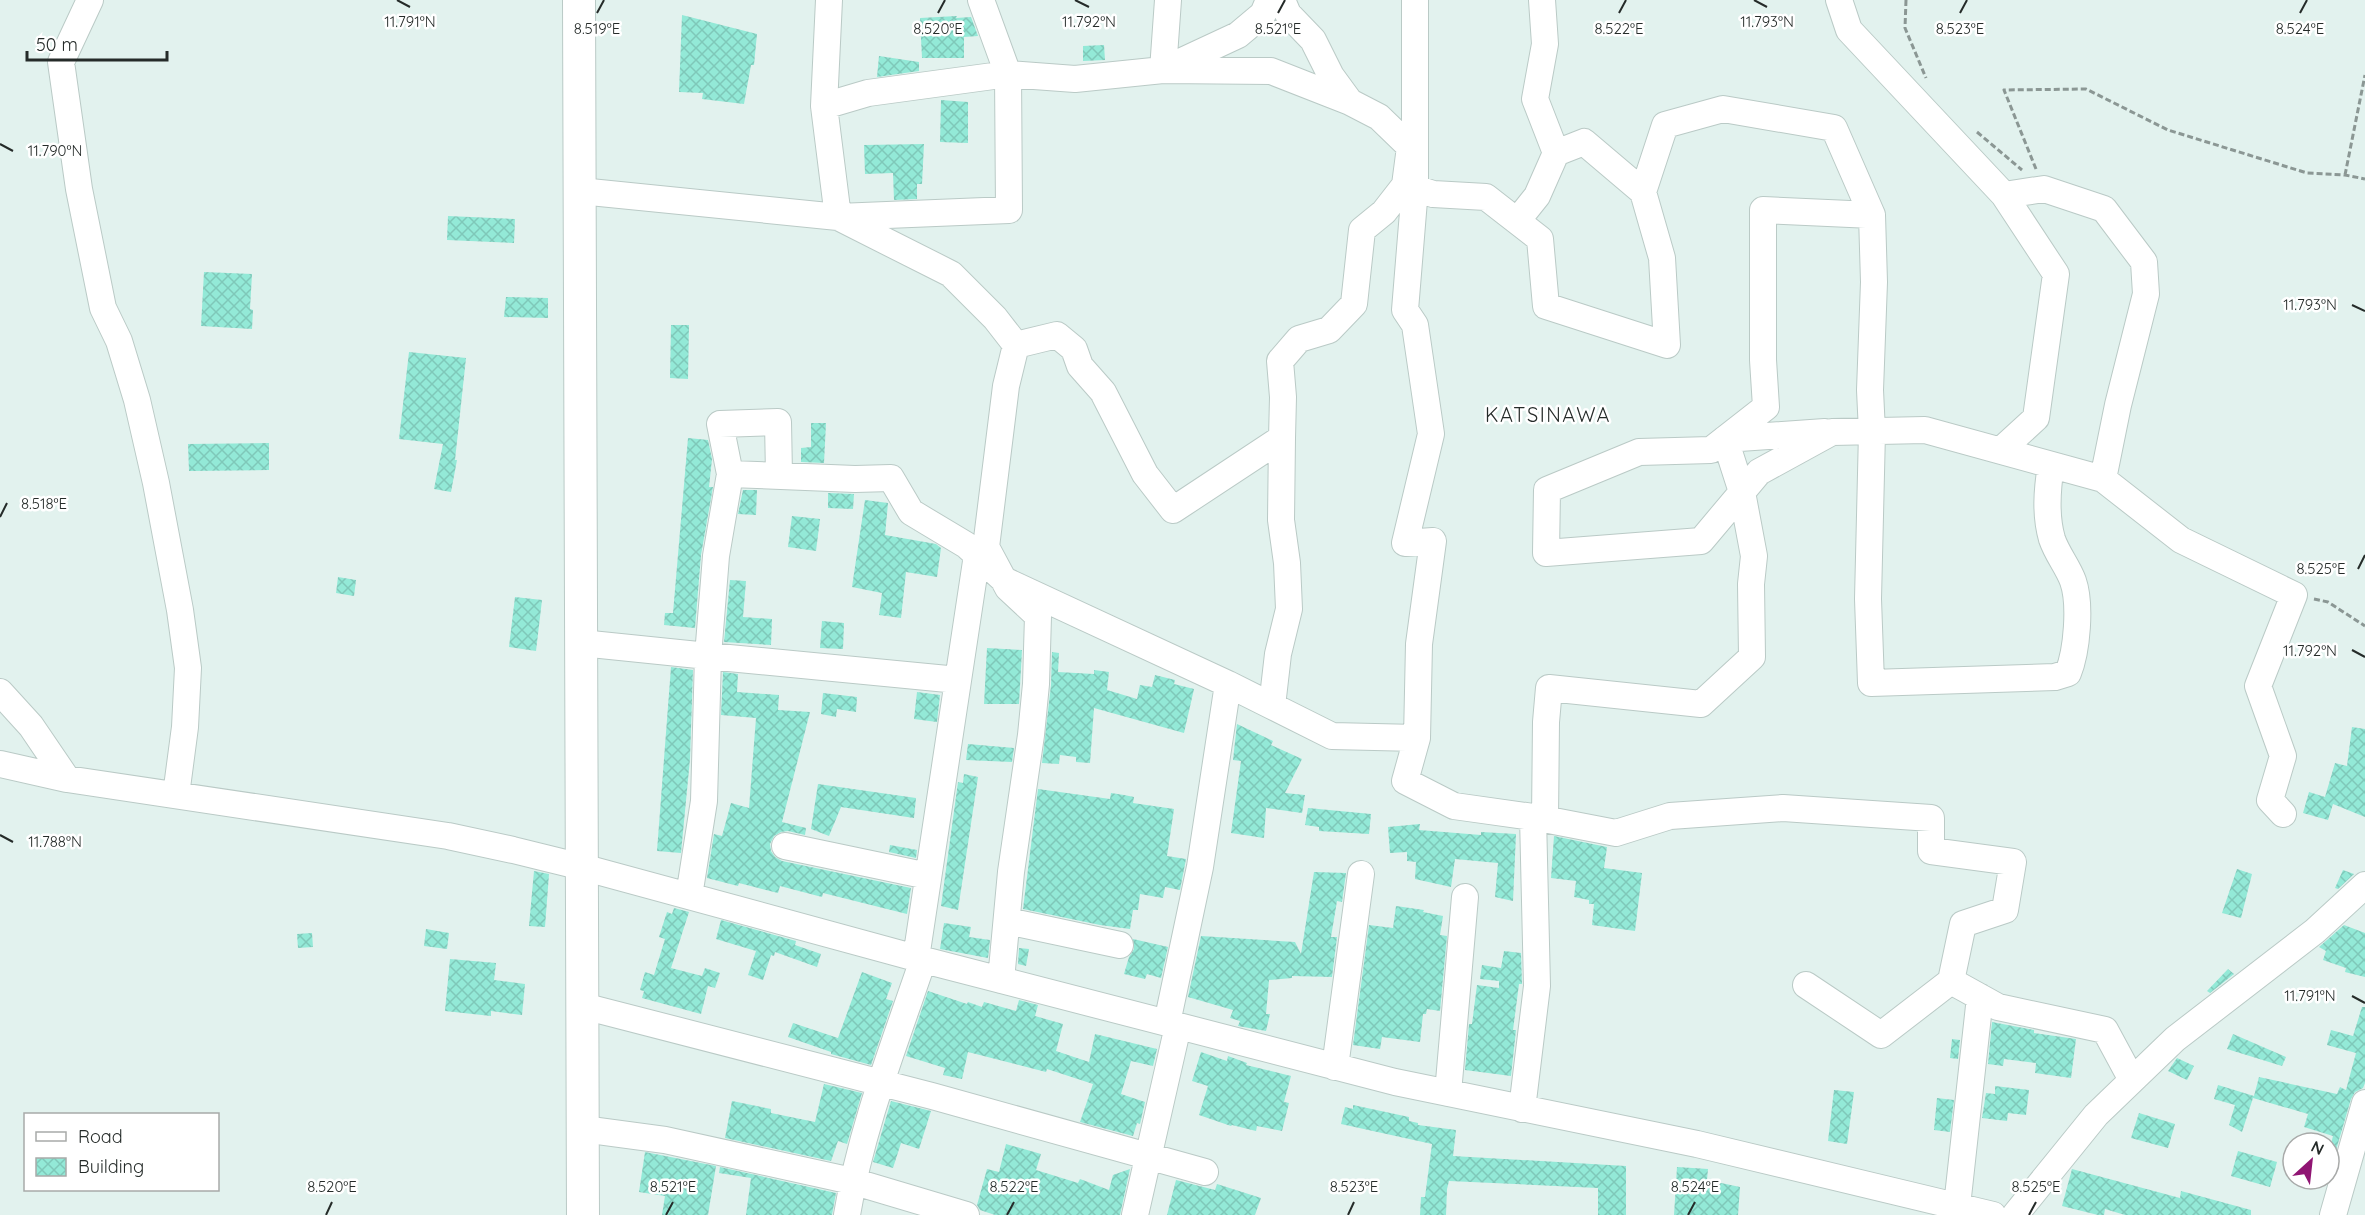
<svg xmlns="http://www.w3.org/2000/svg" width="2365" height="1215" viewBox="0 0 2365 1215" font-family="Quicksand,sans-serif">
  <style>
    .building { fill: url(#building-cross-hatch) }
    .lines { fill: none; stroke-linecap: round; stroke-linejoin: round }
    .minor-casing { stroke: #bacac6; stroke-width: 28 }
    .major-casing { stroke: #bacac6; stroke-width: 34 }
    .path { stroke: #8b9794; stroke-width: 3; stroke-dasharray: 6 3; stroke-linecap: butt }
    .minor { stroke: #fff; stroke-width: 26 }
    .major { stroke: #fff; stroke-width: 32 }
    .ticks { fill: none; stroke: #252b29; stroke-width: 2 }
    .labels { text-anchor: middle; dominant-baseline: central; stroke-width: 5; stroke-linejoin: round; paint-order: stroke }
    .quarter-label { font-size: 20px; letter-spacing: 1.5px; fill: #252b29; stroke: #fff }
    .ticks-label { font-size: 15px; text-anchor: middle; fill: #252b29; stroke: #fff; stroke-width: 5; stroke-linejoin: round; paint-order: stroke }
  </style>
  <defs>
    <pattern id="building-cross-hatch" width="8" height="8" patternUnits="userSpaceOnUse" patternTransform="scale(1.5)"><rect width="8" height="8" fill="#93e9d7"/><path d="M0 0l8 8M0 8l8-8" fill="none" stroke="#7fc8b9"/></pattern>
  </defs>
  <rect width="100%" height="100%" fill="#e2f2ee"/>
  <path class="building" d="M682,15L757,34L754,65H751L744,104L702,99L703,93L679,92Z
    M957,16L956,18L971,17L978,36L964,37V58H922L920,18Z
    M1104,45L1105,60L1083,61V46Z
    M879,56L919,62V71L877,77Z
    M941,100L968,102V143L940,142Z
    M924,144L922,184H917V199L894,200L893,173L865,174L864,145Z
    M448,216L515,219L514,243L447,240Z
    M204,272L252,274L250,309L253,310L252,329L201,326Z
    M506,297L548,298V318L504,317Z
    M671,325H689L688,379L670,378Z
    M409,352L466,358L455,460H457L451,492L434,489L443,444L399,439Z
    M811,423H826L824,463L801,462V448L811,447Z
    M688,438L708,440L712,459L709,487H713L701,555L695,628L664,625L665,613H673Z
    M269,443V470L189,471L188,444Z
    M743,490H757L756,515L738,514Z
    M828,493L854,494L853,509L828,508Z
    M865,500L888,503L885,535L936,544L941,548L937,577L906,572L901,618L879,615L882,593L852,587Z
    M792,516L820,519L816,551L788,547Z
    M338,577L356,580L354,596L336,593Z
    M730,580L746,581L743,617L772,619L771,645L724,642Z
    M515,597L542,600L536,651L509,647Z
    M822,621L844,623L843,649L820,648Z
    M987,648L1022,650L1019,704H984Z
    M1052,652L1059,653L1058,672L1094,674V670L1109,672L1107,690L1137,699L1140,685L1152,687L1155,675L1175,680L1174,684L1194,689L1184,733L1094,708L1090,763L1076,762V757L1060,755L1059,764L1042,763L1051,685Z
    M671,667L693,670L690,759L681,853L657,851Z
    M723,672L738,674L737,692L779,695L778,710L810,712L782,822L806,828L805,835L788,831L781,832L774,836L770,844L771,851L775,857L782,861L911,888L907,914L823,893L822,897L780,886L778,893L739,883L738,886L707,878L714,834L722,836L731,803L749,808L756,718L721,715Z
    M917,692L940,695L937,722L914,719Z
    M823,693L857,697L856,712L837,709L836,717L821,714Z
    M1237,724L1273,741L1271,745L1302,759L1285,793L1305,795L1302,813L1266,808L1264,838L1231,833L1241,761L1233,760Z
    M2352,727L2365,729V817L2333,804L2328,820L2303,813L2309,792L2325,797L2335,763L2347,766Z
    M968,744L1014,748L1012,762L966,760Z
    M964,774L978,777L958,910L941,906L958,782L963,783Z
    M818,784L916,798L914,818L841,807L829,836L811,829Z
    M1038,789L1110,799L1111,793L1124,795L1134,797L1133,803L1174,809L1167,856L1186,859L1180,890L1165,887L1163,898L1140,894L1138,910H1133L1130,929L1100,925L1023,909Z
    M1308,808L1371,814L1369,834L1319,831V827L1305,825Z
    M1420,824L1419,830L1481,835V832L1516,834L1513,901L1495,897L1498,863L1455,859L1451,887L1415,879L1416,862L1407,861V852L1390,853L1388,827Z
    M1554,836L1607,847L1604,868L1642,873L1635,931L1592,925L1594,904H1589V900L1574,897L1576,881L1551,878Z
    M890,845L917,850L916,858L889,852Z
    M2237,869L2252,874L2241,918L2222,913Z
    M2343,870L2354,874L2338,889L2335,888Z
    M534,871L549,874L545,927L529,926Z
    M1314,872L1346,873L1342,902L1337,901L1331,937H1337L1332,977L1292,976V978L1269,980L1266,1014H1270L1266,1031L1238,1026L1240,1021L1230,1018L1233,1010L1188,997L1201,936L1295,942L1301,954Z
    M1396,906L1424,910L1423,912L1443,916L1440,935L1447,936L1440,1011L1427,1009L1426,1014H1423L1420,1042L1382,1037L1380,1049L1353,1045L1369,925L1393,928Z
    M674,908L689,912L671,968L702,976L705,968L720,973L715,988L708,986L701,1014L642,998L644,991L640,990L645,972L654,975L665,939L659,937L667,912L672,914Z
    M721,920L796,941L795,945L821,954L817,967L775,952L774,956L771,955L763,980L748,975L756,951L716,939Z
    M944,923L971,927L969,937L990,940L988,958L940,949Z
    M2344,925L2365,933V977L2345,972L2346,968L2323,960L2326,951L2319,947Z
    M426,929L449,933L447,949L424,946Z
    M312,933L313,947L298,948L297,934Z
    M1133,939L1168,947L1161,978L1147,974L1145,979L1124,974L1129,957L1134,949Z
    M1019,948L1029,949L1026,966L1018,964Z
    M1504,951L1521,953L1522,984H1519L1513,1030H1516L1511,1076L1465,1070L1469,1024H1472L1477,985L1499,988V981L1480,979L1482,965L1501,968Z
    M450,959L496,963L494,980L525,984L522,1015L491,1011V1016L445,1011Z
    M2228,969L2234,974L2210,993L2207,991Z
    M862,972L892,983L886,999L893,1001L871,1065L831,1054V1052L788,1037L793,1023L838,1038Z
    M928,991L967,1004L968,1002L982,1007L984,1002L1016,1011L1019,1000L1038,1005L1035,1016L1063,1024L1056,1051L1089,1062L1095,1034L1157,1049L1153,1066L1131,1061L1121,1094L1145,1102L1140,1124L1137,1123L1133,1136L1080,1122L1093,1084L1047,1069L1046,1072L968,1052L962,1079L943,1075L945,1068L906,1056Z
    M2362,1007H2365V1083L2363,1088L2355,1092L2351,1099L2329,1174V1152L2333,1136L2304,1127L2308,1114L2253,1098L2242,1132L2229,1125L2235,1105L2214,1099L2218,1085L2254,1096L2259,1077L2337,1094L2340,1087L2346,1090L2356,1053L2327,1045L2331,1030L2353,1036Z
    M1992,1022L2034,1030V1033L2076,1039L2071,1078L2035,1073L2036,1063L2004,1059L2003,1066L1988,1064Z
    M2233,1034L2286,1057L2282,1066L2227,1049Z
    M1952,1039L1960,1040L1958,1059L1950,1058Z
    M1201,1052L1227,1061L1228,1056L1247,1063L1246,1065L1291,1076L1284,1102L1289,1103L1282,1131L1257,1126L1256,1131L1232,1125L1231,1126L1199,1115L1208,1086L1192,1081Z
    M2177,1058L2194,1066L2187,1080L2168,1071Z
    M824,1084L862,1093L847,1144L838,1141L831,1161L725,1138L732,1101L771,1109V1113L815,1122Z
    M1995,1086L2029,1090L2026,1115L2008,1113L2007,1121L1982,1118L1986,1093L1995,1094Z
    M1834,1090L1854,1092L1847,1144L1828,1141Z
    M1937,1098L1954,1100L1950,1132L1934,1130Z
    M891,1101L931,1111L919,1149L901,1143L893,1168L873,1162Z
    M1353,1105L1409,1117V1121L1418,1123V1125L1456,1130L1453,1156L1626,1166V1215H1598V1188L1449,1181L1447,1189L1446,1215H1420L1421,1197H1425L1432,1144L1341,1124L1345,1107L1353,1109Z
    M2139,1113L2175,1124L2168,1148L2131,1138Z
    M1006,1144L1041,1154L1036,1170L1078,1183L1080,1179L1109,1190L1113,1175L1130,1169L1120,1215H995L980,1210L977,1205L987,1169L999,1172Z
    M2238,1151L2277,1162L2270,1187L2231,1176Z
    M645,1152L716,1166L708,1215H662L665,1196L639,1192Z
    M720,1167L836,1193L832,1215H746L751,1178L719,1173Z
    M1677,1167L1708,1169L1707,1180L1740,1187L1738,1215H1674Z
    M2072,1169L2180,1198L2181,1191L2251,1210V1215H2125L2105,1209L2104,1215H2098L2062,1206Z
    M1176,1180L1215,1190L1217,1184L1261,1198L1255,1215H1167Z"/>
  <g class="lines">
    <g class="minor-casing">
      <path id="minor" d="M90,0L61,62L79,189L103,308L119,341L137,400L156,483L180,610L188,668L185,727L176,795
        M829,0L824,106L868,93L1008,74L1009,210L838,217L951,274L995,318L1016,345
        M981,0L1008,74L1075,79L1163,70L1168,0
        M1542,0L1545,44L1535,99L1556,153
        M1839,0L1849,30L2004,195L2056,274L2036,418L2001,450
        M1165,69L1238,35L1263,14L1269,0
        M1163,70L1271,71L1350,102
        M1405,185L1433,194L1486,197L1540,239L1546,306L1667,345L1662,258L1643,192L1584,142L1556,153L1537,196L1517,221
        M580,191L838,217L824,106
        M1643,192L1665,125L1723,109L1834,128L1872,215L1874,282L1870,390L1872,432L1868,599L1871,683L2055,677L2068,673C2077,651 2081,604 2073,581C2068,567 2057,554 2052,539C2045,515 2047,490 2051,465
        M2004,195L2044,189L2104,209L2144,262L2146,294L2118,405L2103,479
        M1872,215L1763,210V360L1766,407L1711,450L1639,452L1547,490L1546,553L1701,541L1759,472L1832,432L1925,430L2103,479L2181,540L2294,595L2258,686L2283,756L2270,800L2283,814
        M1016,345L1057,335L1074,349L1080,366L1103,392L1145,474L1173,510L1282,438L1281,520L1287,563L1289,609L1278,654L1272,706L1332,736L1417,738L1419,644L1433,541L1405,543L1431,434L1415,325L1405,310L1415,188V0
        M1282,438L1283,397L1280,361L1299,339L1329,330L1354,304L1362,230L1384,212L1405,185L1410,147L1379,117L1350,102L1331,76L1313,40L1288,14L1282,0
        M779,475L778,422L720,424L730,474L855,479L891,478L911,512L966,545L1004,580L1228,684
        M581,643L708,656L716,556L730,474
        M0,692L31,726L67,779
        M1417,738L1405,781L1454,806L1533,817L1616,833L1670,816L1783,808L1931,818V851L2013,862L2005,910L1963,924L1951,981
        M0,764L67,779L448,836L513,850L582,867L916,958L1395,1082L1697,1144L1993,1215
        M1545,819L1546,722L1549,688L1701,704L1752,657L1751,584L1754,556L1742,492L1725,439L1825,432
        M785,846L928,876
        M689,896L704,801L708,656L958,680
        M1007,921L1120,945
        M916,958L977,555
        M1001,980L1011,872L1031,735L1036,684L1038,616L1008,588L986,547L1006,386L1016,345
        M1806,985L1881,1035L1951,981L1998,1007L2105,1030L2132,1080
        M583,1006L932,1096L1205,1172
        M1167,1023L1200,867L1228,684L1272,706
        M1335,1067L1361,874
        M1448,1093L1465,897
        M1522,1109L1537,986L1533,817
        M583,1129L665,1140L852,1181L966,1215
        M847,1215C861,1128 895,1043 923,960
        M1135,1215L1178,1026
        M1956,1215L1980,997
        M2015,1215L2096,1115L2175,1039L2315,931L2365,885
        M2333,1215L2365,1103"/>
    </g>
    <g class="major-casing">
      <path id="major" d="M579,0L583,1215"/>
    </g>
    <path class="path" d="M1906,0L1905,28L1926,78
      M1977,132L2022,170
      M2036,169L2004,90L2086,89L2168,130L2307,173L2345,175L2365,179
      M2345,175L2365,75
      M2314,599L2328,602L2365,626"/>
    <use href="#minor" class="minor"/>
    <use href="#major" class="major"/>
  </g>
  <path class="ticks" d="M397,0L410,7M1075,0L1089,7M1754,0L1767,7M597,13L604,0M938,13L945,0M1278,13L1285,0M1619,13L1626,0M1960,13L1967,0M2300,13L2307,0M0,144L13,151M2352,305L2365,311M0,517L7,503M2358,569L2365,555M2352,650L2365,657M0,835L13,842M2352,996L2365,1003M326,1215L332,1202M666,1215L673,1202M1007,1215L1014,1202M1348,1215L1354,1202M1688,1215L1695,1202M2029,1215L2036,1202"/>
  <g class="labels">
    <g class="quarter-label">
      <text x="1548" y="414">KATSINAWA</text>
    </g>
  </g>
  <g class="ticks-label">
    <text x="410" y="27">11.791°N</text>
    <text x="1089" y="27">11.792°N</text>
    <text x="1767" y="27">11.793°N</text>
    <text x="597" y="34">8.519°E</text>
    <text x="938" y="34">8.520°E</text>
    <text x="1278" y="34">8.521°E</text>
    <text x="1619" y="34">8.522°E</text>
    <text x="1960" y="34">8.523°E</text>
    <text x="2300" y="34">8.524°E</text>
    <text x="55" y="156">11.790°N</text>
    <text x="2310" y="310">11.793°N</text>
    <text x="44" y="509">8.518°E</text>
    <text x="2321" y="574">8.525°E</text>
    <text x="2310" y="656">11.792°N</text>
    <text x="55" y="847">11.788°N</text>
    <text x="2310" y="1001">11.791°N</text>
    <text x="332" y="1192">8.520°E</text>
    <text x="673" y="1192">8.521°E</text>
    <text x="1014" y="1192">8.522°E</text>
    <text x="1354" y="1192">8.523°E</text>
    <text x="1695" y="1192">8.524°E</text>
    <text x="2036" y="1192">8.525°E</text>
  </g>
  <rect x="24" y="1113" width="195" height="78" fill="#ffffff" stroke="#a8aaa9" stroke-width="1.5"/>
  <rect x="36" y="1132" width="30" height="9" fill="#ffffff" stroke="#a8aaa9" stroke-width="1.5"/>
  <text x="78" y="1143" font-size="18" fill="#252b29">Road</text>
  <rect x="36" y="1158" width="30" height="18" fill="url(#building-cross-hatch)" stroke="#a8aaa9" stroke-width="1.5"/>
  <text x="78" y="1173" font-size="18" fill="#252b29">Building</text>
  <g transform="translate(2311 1161) rotate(27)"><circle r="28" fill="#ffffff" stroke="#a8aaa9" stroke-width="1.5"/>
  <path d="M0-4.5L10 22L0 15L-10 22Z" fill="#901573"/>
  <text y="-9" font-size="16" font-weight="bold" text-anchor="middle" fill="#252b29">N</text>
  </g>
  <path d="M27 51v9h140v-9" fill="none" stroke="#252b29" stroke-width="3"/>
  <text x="36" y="51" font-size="18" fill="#252b29" stroke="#ffffff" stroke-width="4.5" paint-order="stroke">50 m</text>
</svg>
